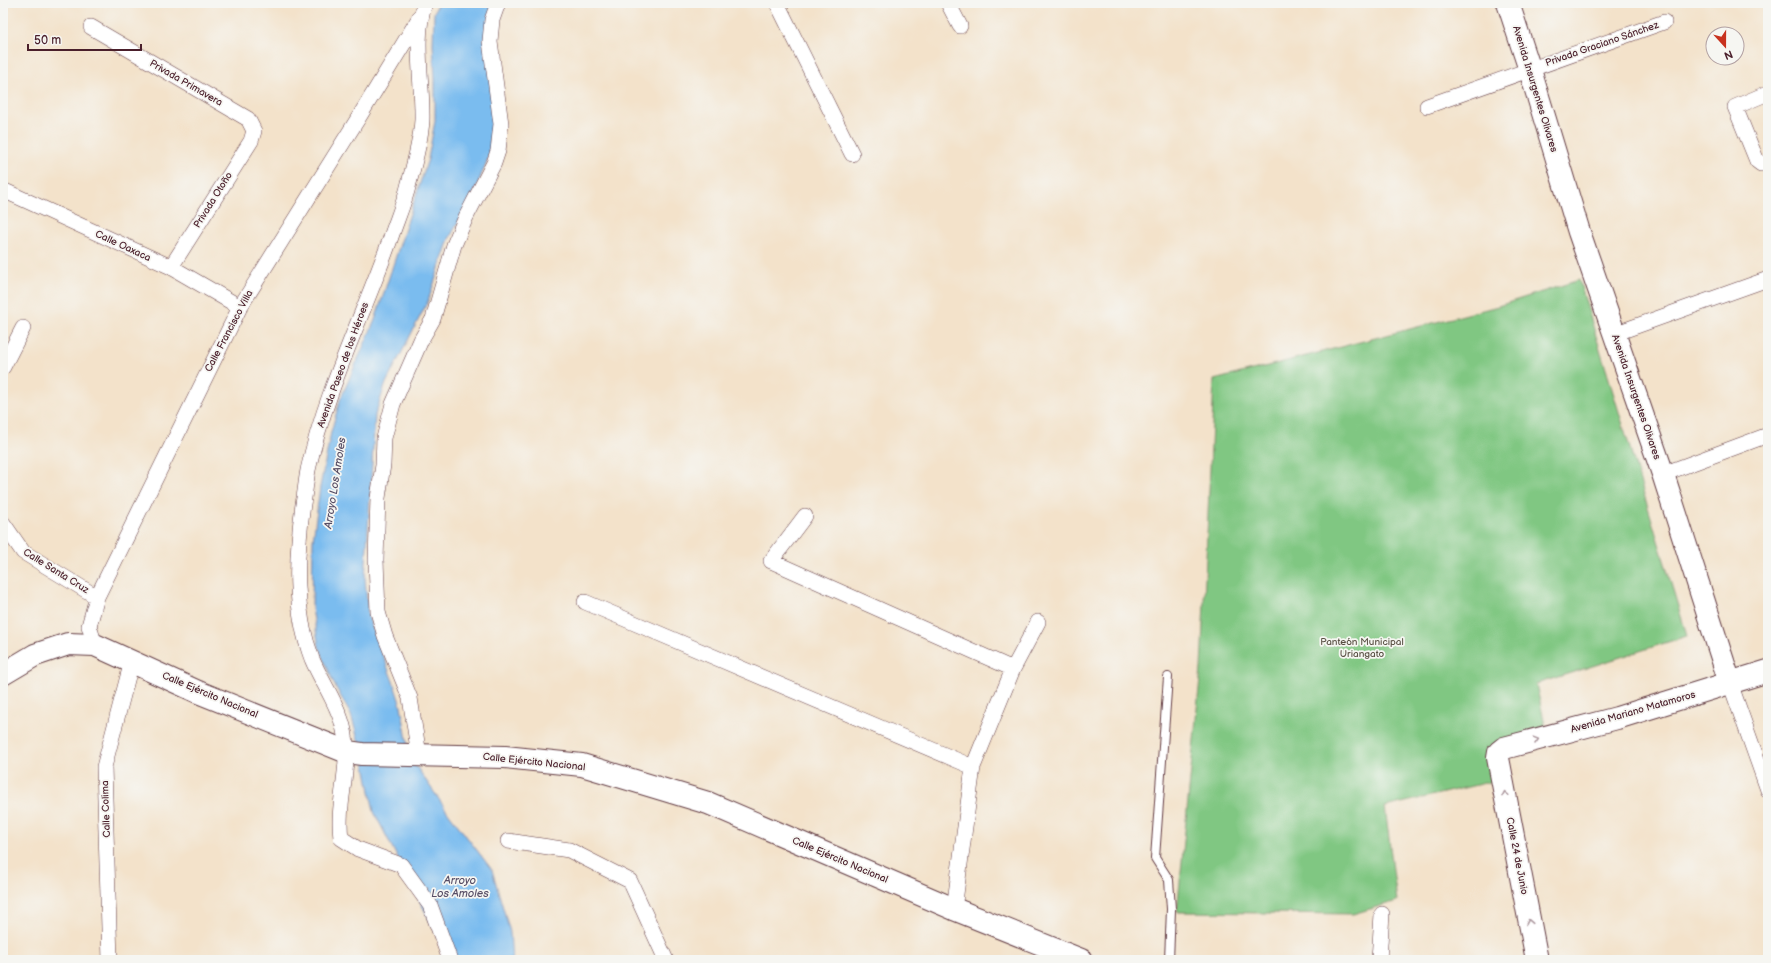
<svg xmlns="http://www.w3.org/2000/svg" width="1771" height="963" viewBox="0 0 1771 963" font-family="'Balsamiq Sans',sans-serif">
  <style>
    .green { fill: #80c782; stroke: #657356 }
    .water { fill: #7abcef; stroke: #626e8d }
    .lines { fill: none; stroke-linecap: round; stroke-linejoin: round }
    .lane-casing { stroke: #633c43; stroke-width: 10 }
    .street-casing { stroke: #633c43; stroke-width: 16 }
    .secondary-casing { stroke: #633c43; stroke-width: 24 }
    .lane { stroke: #fff; stroke-width: 8 }
    .street { stroke: #fff; stroke-width: 15 }
    .secondary { stroke: #fff; stroke-width: 22 }
    .oneway { stroke: #ae9aa0 }
    .labels { text-anchor: middle; dominant-baseline: central; stroke-width: 3.5; stroke-linejoin: round; paint-order: stroke }
    .street-label { font-size: 10px; fill: #4a1f2b; stroke: #f6f6f2 }
    .park-label { font-size: 10px; fill: #5a5145; stroke: #f6f6f2 }
    .water-label { font-size: 11px; font-style: italic; fill: #584e66; stroke: #f6f6f2 }
  </style>
  <rect width="100%" height="100%" fill="#f6f6f2"/>
  <filter id="ink" filterUnits="userSpaceOnUse"><feTurbulence type="fractalNoise" baseFrequency=".025" numOctaves="2"/><feDisplacementMap in="SourceGraphic" scale="8" xChannelSelector="R" yChannelSelector="G"/><feConvolveMatrix kernelMatrix="1 2 1 2 8 2 1 2 1" color-interpolation-filters="sRGB"/></filter>
  <filter id="wash" filterUnits="userSpaceOnUse"><feTurbulence type="fractalNoise" baseFrequency=".012" numOctaves="4" result="noise"/><feDisplacementMap in="SourceGraphic" scale="16" xChannelSelector="R" yChannelSelector="G"/><feGaussianBlur stdDeviation="0.9" result="paint"/><feColorMatrix in="noise" values="0 0 0 0 0 0 0 0 0 0 0 0 0 0 0 0 0 1.4 0 .05"/><feComposite in="paint" operator="in"/></filter>
  <g filter="url(#wash)">
    <rect width="100%" height="100%" fill="#f3e2ca"/>
    <path class="green" d="M1579,280L1687,636L1536,684L1546,729L1491,745L1493,781L1385,807L1397,901L1353,914L1177,912L1201,668L1214,380L1498,306Z"/>
    <path class="water" d="M438,3H492L496,109L493,146L474,193L449,239L428,301L386,383L375,415L365,578L368,616L394,684L401,706L409,751L416,766L447,811L492,870L510,932L512,960H450L374,812L364,760L351,715L334,684L319,647L312,609L313,540L320,487L331,432L340,400L375,320L428,159L435,121V79L433,44L434,13Z"/>
  </g>
  <g filter="url(#ink)">
    <g class="lines">
      <g class="lane-casing">
        <path id="lane" d="M1168,677L1155,858L1169,880L1171,909L1169,960"/>
      </g>
      <g class="street-casing">
        <path id="street" d="M425,3C413,38 423,83 422,120C421,138 414,165 409,183C405,201 397,219 391,237C364,314 326,389 308,470C306,481 305,493 303,504C296,556 293,609 312,659C321,681 337,702 343,726C353,763 336,801 341,838L358,849L401,865L430,905L450,960
          M777,3L852,154
          M948,3L960,26
          M91,27L248,119L254,131L251,141L171,267
          M1768,93L1735,107L1757,161L1761,164L1768,163
          M1427,106L1664,22
          M3,190L171,267L240,307
          M1614,334L1768,279
          M3,367L23,328
          M1663,474L1768,435
          M805,516L771,561L1013,669
          M3,523L23,552L97,597
          M585,602L973,767
          M95,645L89,626L97,597L240,307L359,117L421,15
          M1730,683L1768,790
          M419,755L410,698L385,636L378,612L376,560L378,498L383,465L384,438L393,404L421,340L433,319L454,245L466,217L494,163L498,151L501,124L490,41L492,20L498,3
          M508,841L569,850L630,881L666,960
          M954,909L973,767L1013,669L1038,622
          M110,960L104,767L132,661
          M1379,960L1382,914"/>
      </g>
      <g class="secondary-casing">
        <path id="secondary" d="M1508,3L1530,70L1579,232L1663,474L1730,683
          M3,674L35,655L68,644L95,645L198,692L347,752L362,754L505,757L582,765L708,803L954,909L1081,960
          M1537,960L1498,758L1499,752L1504,748L1617,718L1768,671"/>
      </g>
      <use href="#lane" class="lane"/>
      <use href="#street" class="street"/>
      <use href="#secondary" class="secondary"/>
    </g>
    <defs><path id="oneway-chevron" d="M-2-3.5L2.5 0L-2 3.5" fill="none" stroke-width="1.6" stroke-linecap="round" stroke-linejoin="round"/></defs>
    <g class="oneway">
      <use href="#oneway-chevron" transform="translate(1536 740) rotate(-15)"/>
      <use href="#oneway-chevron" transform="translate(1505 794) rotate(-101)"/>
      <use href="#oneway-chevron" transform="translate(1529 922) rotate(-101)"/>
    </g>
  </g>
  <g class="labels">
    <g class="street-label">
      <text transform="translate(1602 44) rotate(-19)">Privada Graciano Sánchez</text>
      <text transform="translate(186 83) rotate(30)">Privada Primavera</text>
      <text transform="translate(1535 89) rotate(73)">Avenida Insurgentes Olivares</text>
      <text transform="translate(213 200) rotate(-58)">Privada Otoño</text>
      <text transform="translate(123 246) rotate(25)">Calle Oaxaca</text>
      <text transform="translate(229 331) rotate(-62)">Calle Francisco Villa</text>
      <text transform="translate(343 365) rotate(-70)">Avenida Paseo de los Héroes</text>
      <text transform="translate(1636 397) rotate(71)">Avenida Insurgentes Olivares</text>
      <text transform="translate(56 571) rotate(32)">Calle Santa Cruz</text>
      <text transform="translate(210 695) rotate(23)">Calle Ejército Nacional</text>
      <text transform="translate(1633 712) rotate(-16)">Avenida Mariano Matamoros</text>
      <text transform="translate(534 762) rotate(6)">Calle Ejército Nacional</text>
      <text transform="translate(106 809) rotate(-92)">Calle Colima</text>
      <text transform="translate(1517 856) rotate(79)">Calle 24 de Junio</text>
      <text transform="translate(840 860) rotate(23)">Calle Ejército Nacional</text>
    </g>
    <g class="park-label">
      <text x="1362" y="642">Panteón Municipal<tspan x="1362" dy="12">Uriangato</tspan></text>
    </g>
    <g class="water-label">
      <text transform="translate(335 483) rotate(-81)">Arroyo Los Amoles</text>
      <text x="460" y="880">Arroyo<tspan x="460" dy="13">Los Amoles</tspan></text>
    </g>
  </g>
  <rect width="1771" height="963" fill="none" stroke="#f6f6f2" stroke-width="16"/>
  <g transform="translate(1725 46) rotate(159)"><circle r="19" fill="#f6f6f2" stroke="#b1a0a2"/>
  <path d="M0-3L7 15L0 10L-7 15Z" fill="#c8321e"/>
  <text y="-6" font-size="11" font-weight="bold" text-anchor="middle" fill="#4a1f2b">N</text>
  </g>
  <path d="M28 44v6h113v-6" fill="none" stroke="#4a1f2b" stroke-width="2"/>
  <text x="34" y="44" font-size="12" fill="#4a1f2b" stroke="#f6f6f2" stroke-width="3" paint-order="stroke">50 m</text>
</svg>
